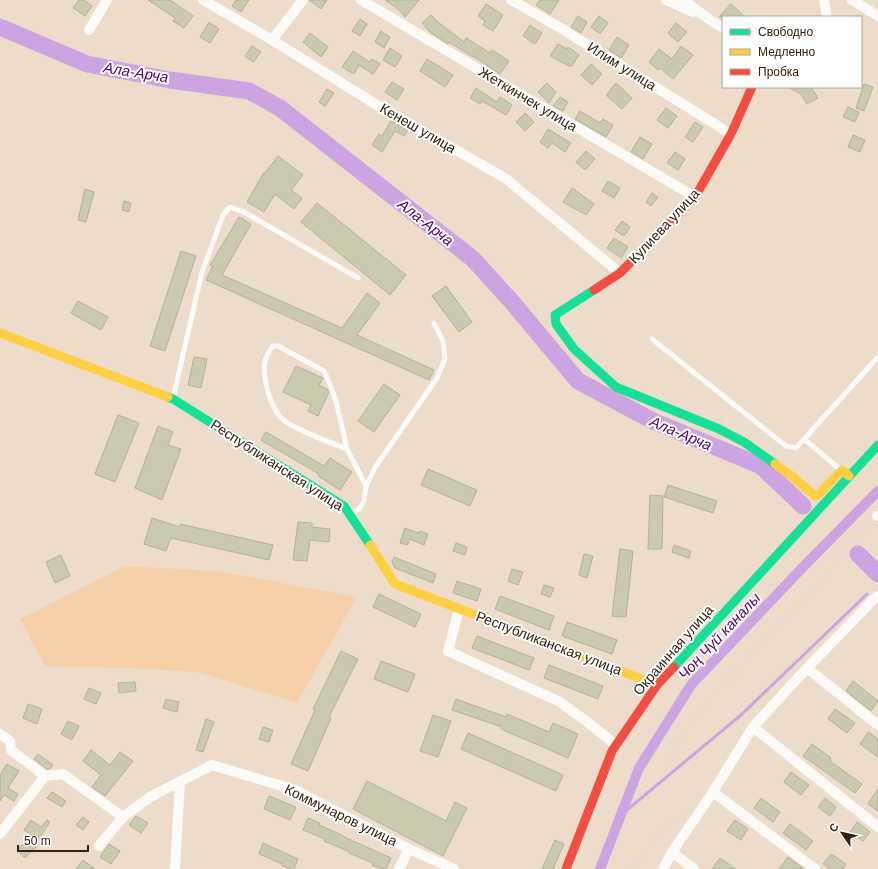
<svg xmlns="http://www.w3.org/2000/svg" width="878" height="869" viewBox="0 0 878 869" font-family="Arial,sans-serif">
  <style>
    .green { fill: #f6d0a9 }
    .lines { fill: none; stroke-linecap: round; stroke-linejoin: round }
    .stream { stroke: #cca4e2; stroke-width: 3 }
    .canal { stroke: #cca4e2; stroke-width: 10 }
    .river { stroke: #cca4e2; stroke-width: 17 }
    .building { fill: #cacaae; stroke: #b3b09c }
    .path { stroke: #e0d9d4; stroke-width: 1.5; stroke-dasharray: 2 3; stroke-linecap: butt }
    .lane { stroke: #fcfaf7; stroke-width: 5 }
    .street { stroke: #fcfaf7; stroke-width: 10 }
    .fast { stroke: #16e098; stroke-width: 9 }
    .slow { stroke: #ffcf43; stroke-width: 9 }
    .jam { stroke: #f24e42; stroke-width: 9 }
    .labels { text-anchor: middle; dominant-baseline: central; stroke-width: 4; stroke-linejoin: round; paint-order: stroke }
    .street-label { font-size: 14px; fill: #35210c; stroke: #fff }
    .water-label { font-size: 15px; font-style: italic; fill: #4f007b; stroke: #fff }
  </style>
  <rect width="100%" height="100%" fill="#eedccb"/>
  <path class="green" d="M124,566L218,571L357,597L297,703L198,672L126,668L45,666L20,619Z"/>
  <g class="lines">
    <path class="stream" d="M621,815L741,715L867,594"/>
    <path class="canal" d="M600,869L639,768L691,685L804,566L878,491"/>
    <path class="river" d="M0,27L87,64L170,80L249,91L280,108L473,259L512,302L578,381L653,421L761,466L803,506
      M858,554L878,574"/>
  </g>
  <path class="building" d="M79,0H84L92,6L85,16L73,8Z
    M148,0H170L193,16L184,28L173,21L175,18Z
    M236,0H249L241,12L232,6Z
    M309,0H327L321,9Z
    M385,0H419L405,17L398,9Z
    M540,0H559L550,14L536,5Z
    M486,4L503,15L493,31L483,25L485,21L478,16Z
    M731,4L745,17H719Z
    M431,15L438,22L464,42L466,38L490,53L492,50L509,61L500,74L473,56V57L449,42L448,44L430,32L422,23Z
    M578,16L587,22L581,33L571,27Z
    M599,16L608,23L600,34L591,27Z
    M360,19L367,24L360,36L352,31Z
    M209,22L219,29L210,43L200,37Z
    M676,23L687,32L678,42L668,33Z
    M530,25L542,33L535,44L523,36Z
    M381,31L390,37L384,48L375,42Z
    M310,33L328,47L321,57L303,42Z
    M617,37L629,45L621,58L609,50Z
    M558,44L567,49L568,47L579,55L572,66H569L550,56Z
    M252,46L261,52L253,62L245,56Z
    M681,46L693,55L673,79L660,68L658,70L649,62L659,49L672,59Z
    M390,48L402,56L395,67L383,60Z
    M353,51L370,62L372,59L380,64L373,74L359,65L354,74L342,67Z
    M427,59L453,75L445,87L420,71Z
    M591,64L602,74L592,85L581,75Z
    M392,82L404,89L397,100L385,92Z
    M547,83L556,92L549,103L538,92Z
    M616,83L632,98L622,109L606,95Z
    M864,84L873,87L864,111L856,108Z
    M788,87H811L818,98L807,104L801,94Z
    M476,88L497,102L500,97L512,105L506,115L482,101L480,104L470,98Z
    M327,89L334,93L325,106L319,102Z
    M560,97L568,102L563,111L553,106Z
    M848,107L859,112L855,122L843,117Z
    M666,108L677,116L668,128L657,120Z
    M580,111L600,123L603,119L613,125L606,137L575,119Z
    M525,113L534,122L525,131L516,122Z
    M391,121L408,130L404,136L395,131L382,152L372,145L379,134L382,136Z
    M695,122L703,127L693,142L685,137Z
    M548,129L571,143L565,152L552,143L548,148L540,142Z
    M853,135L865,140L860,152L848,147Z
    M640,137L652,144L643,159L631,152Z
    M586,151L595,159L585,170L576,162Z
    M675,152L685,159L678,170L667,163Z
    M278,156L303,175L291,190L302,198L294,209L275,194L264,212L247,202L264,172L265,173Z
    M608,181L620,188L614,198L602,191Z
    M572,188L594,204L586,215L563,202Z
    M85,189L94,192L86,222L78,220Z
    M652,193L658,197L651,206L646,202Z
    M124,201L131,203L129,212L122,210Z
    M317,203L406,275L390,295L301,222Z
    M239,217L251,224L222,275L342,328L367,293L380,303L357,335L434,370L429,380L206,280L213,266L210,265Z
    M622,221L630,227L624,236L615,230Z
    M614,238L628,247L621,258L607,248Z
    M181,251L196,256L165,351L150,346Z
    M446,286L472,322L459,332L432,296Z
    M78,301L108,317L101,330L71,313Z
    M194,357L207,359L201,388L188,385Z
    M296,366L323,378L319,385L327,389L329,392L318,416L308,411L311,405L283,392Z
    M384,384L400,395L374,432L358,421Z
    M118,415L139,423L115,482L95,474Z
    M158,426L173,432L168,445L181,449L162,500L135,488Z
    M266,432L324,466L330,458L352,472L340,490L318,476L319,474L261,440Z
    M428,469L477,490L470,506L421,485Z
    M668,485L717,501L713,513L664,497Z
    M650,495L663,496L662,549H648Z
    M152,518L180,527V524L273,545L269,560L171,538L166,551L144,544Z
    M298,522L312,523V527L330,529L329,542L310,540L307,561L293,560Z
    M405,528L419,533L420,531L428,534L424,545L410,539L407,545L400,543Z
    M456,543L467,547L465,555L453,551Z
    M674,545L691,551L689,558L672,552Z
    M620,549L633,551L626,617L612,616Z
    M584,554L593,556L587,578L579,575Z
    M61,555L70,576L55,583L46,562Z
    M394,557L436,574L433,583L395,568L392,562Z
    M512,569L523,572L518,585L508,581Z
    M457,581L481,589L477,601L453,593Z
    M544,585L554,588L550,597L541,594Z
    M379,594L421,614L415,627L373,607Z
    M500,596L554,616L549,630L495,609Z
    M567,622L617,640L612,654L562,636Z
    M477,636L534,658L529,670L472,648Z
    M341,651L358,659L329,717L331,718L308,771L291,764L315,710L313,709Z
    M381,661L415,674L408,692L374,679Z
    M549,665L603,686L598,699L544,678Z
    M853,681L878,701L871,711L846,691Z
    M135,682L136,691L119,693L118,683Z
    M89,688L101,693L96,704L84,699Z
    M166,699L179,702L177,712L163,708Z
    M456,699L506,717L507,714L549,732L553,723L578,734L568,758L501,729L502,727L452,710Z
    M28,704L42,709L37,724L23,718Z
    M835,709L855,723L847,733L828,719Z
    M433,715L451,721L438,757L420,751Z
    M206,719L214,722L203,752L196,750Z
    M68,721L79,726L72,740L61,734Z
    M263,727L273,730L269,742L259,739Z
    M868,732L878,739V757L860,744Z
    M468,733L563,775L556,791L461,749Z
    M812,744L831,758L830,761L862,784L855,793L803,756Z
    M91,750L110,765L120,752L133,761L105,796L92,787L101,775L83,761Z
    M38,754L53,765L50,769H47L34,759Z
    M7,764L19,771L8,788L18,794L14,801L4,795L0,801V775Z
    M791,772L809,785L801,795L784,782Z
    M367,781L446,821L455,802L467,808L443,856L353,809Z
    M878,789V811L868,804Z
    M52,792L66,801L62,807L47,798Z
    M269,796L296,807L290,820L264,809Z
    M761,798L780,812L773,822L754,808Z
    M825,798L836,807L830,816L818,807Z
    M136,816L148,823L141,833L129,825Z
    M83,817L89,822L83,830L76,825Z
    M308,818L320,823L319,825L342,835V836L391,858L386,869H382L372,865L373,863L349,853L350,852L324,841L325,839L303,830Z
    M31,820L41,827L47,820L50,822L34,846L36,847L25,858L17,850L32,835L24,830Z
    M735,820L748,829L741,840L727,831Z
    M857,822L870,832L863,841L850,832Z
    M790,824L813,841L806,850L783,833Z
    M555,840L564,844L553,869H542Z
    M263,843L298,859L294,869H290L281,865L282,864L259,854Z
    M109,844L120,851L111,864L100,857Z
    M831,854L846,864L843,869H830L823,864Z
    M788,857L804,869H779Z
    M720,858L736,869H712Z
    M83,860L95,869H76Z"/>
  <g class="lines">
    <path class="path" d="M668,760L700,709L808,597L871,524
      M630,869L658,835L686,813"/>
    <path class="lane" d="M652,339L786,446L796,448L878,357
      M173,398L202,272L223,215L230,207L244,212L358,278
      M804,439L841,470
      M347,449C331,443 290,428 280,417C272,407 269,396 266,384C263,366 262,361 273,346H278L324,371L330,384L336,401L347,449L366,486L364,501L359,509L352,514
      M366,486L376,466L437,378L445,359L443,341L434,323"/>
    <path class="street" d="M203,0L272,40L377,105L505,178L620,273
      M361,0L695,197
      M511,0L559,27L731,134
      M666,0L693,12
      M684,0L707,18L723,28
      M824,0L827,17
      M852,0L878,16
      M89,30L107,0
      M272,40L303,0
      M877,516H878
      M459,609L448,651L560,702L586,721L616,745
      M807,668L878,725
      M753,727L878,827
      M0,734L10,741L11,750L45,776L63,774L123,817
      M713,792L815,869
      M0,834L45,776
      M99,846L123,817L150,797L212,765L295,790L409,849L454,869
      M672,852L694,869
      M175,869L180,781
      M399,869L409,849
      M663,869L672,852L713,792L753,727L807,668L876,597L878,596"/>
    <path class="fast" d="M594,290L555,315L556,324L574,349L616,387L719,429L744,442L775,464
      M168,397L173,399L344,506L370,545
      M674,667L878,445"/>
    <path class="slow" d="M0,333L168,397
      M775,464L792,476L815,496L819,494L842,470L849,476
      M370,545L395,584L657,685"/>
    <path class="jam" d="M594,290L620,273L695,197L731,134L752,87
      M566,869L612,751L657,685L674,667"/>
  </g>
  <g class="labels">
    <g class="street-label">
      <text transform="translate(622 66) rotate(32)">Илим улица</text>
      <text transform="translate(528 99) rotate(31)">Жеткинчек улица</text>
      <text transform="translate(418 128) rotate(30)">Кенеш улица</text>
      <text transform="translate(664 226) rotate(-47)">Кулиева улица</text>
      <text transform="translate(277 465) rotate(33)">Республиканская улица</text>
      <text transform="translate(549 643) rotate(21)">Республиканская улица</text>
      <text transform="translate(673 650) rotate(-49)">Окраинная улица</text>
      <text transform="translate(341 815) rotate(26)">Коммунаров улица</text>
    </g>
    <g class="water-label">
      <text transform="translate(136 72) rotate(9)">Ала-Арча</text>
      <text transform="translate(426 222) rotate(38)">Ала-Арча</text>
      <text transform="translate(681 433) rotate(23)">Ала-Арча</text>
      <text transform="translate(719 636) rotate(-47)">Чоң Чүй каналы</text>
    </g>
  </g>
  <rect x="722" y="16" width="140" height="72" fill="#ffffff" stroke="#aea69e"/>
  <rect x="730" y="29" width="20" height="6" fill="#16e098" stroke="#aea69e"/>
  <text x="758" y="36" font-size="12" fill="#35210c">Свободно</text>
  <rect x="730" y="49" width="20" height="6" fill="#ffcf43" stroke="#aea69e"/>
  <text x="758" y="56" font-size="12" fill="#35210c">Медленно</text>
  <rect x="730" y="69" width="20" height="6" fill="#f24e42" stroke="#aea69e"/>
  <text x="758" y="76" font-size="12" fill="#35210c">Пробка</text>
  <g transform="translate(842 833) rotate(304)" stroke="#ffffff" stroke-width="3" paint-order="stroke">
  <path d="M0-3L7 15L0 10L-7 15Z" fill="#35210c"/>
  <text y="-6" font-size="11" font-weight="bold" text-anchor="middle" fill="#35210c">С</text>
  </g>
  <path d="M18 845v6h70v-6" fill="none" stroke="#35210c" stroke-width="2"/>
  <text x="24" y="845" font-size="12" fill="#35210c" stroke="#ffffff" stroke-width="3" paint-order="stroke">50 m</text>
</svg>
